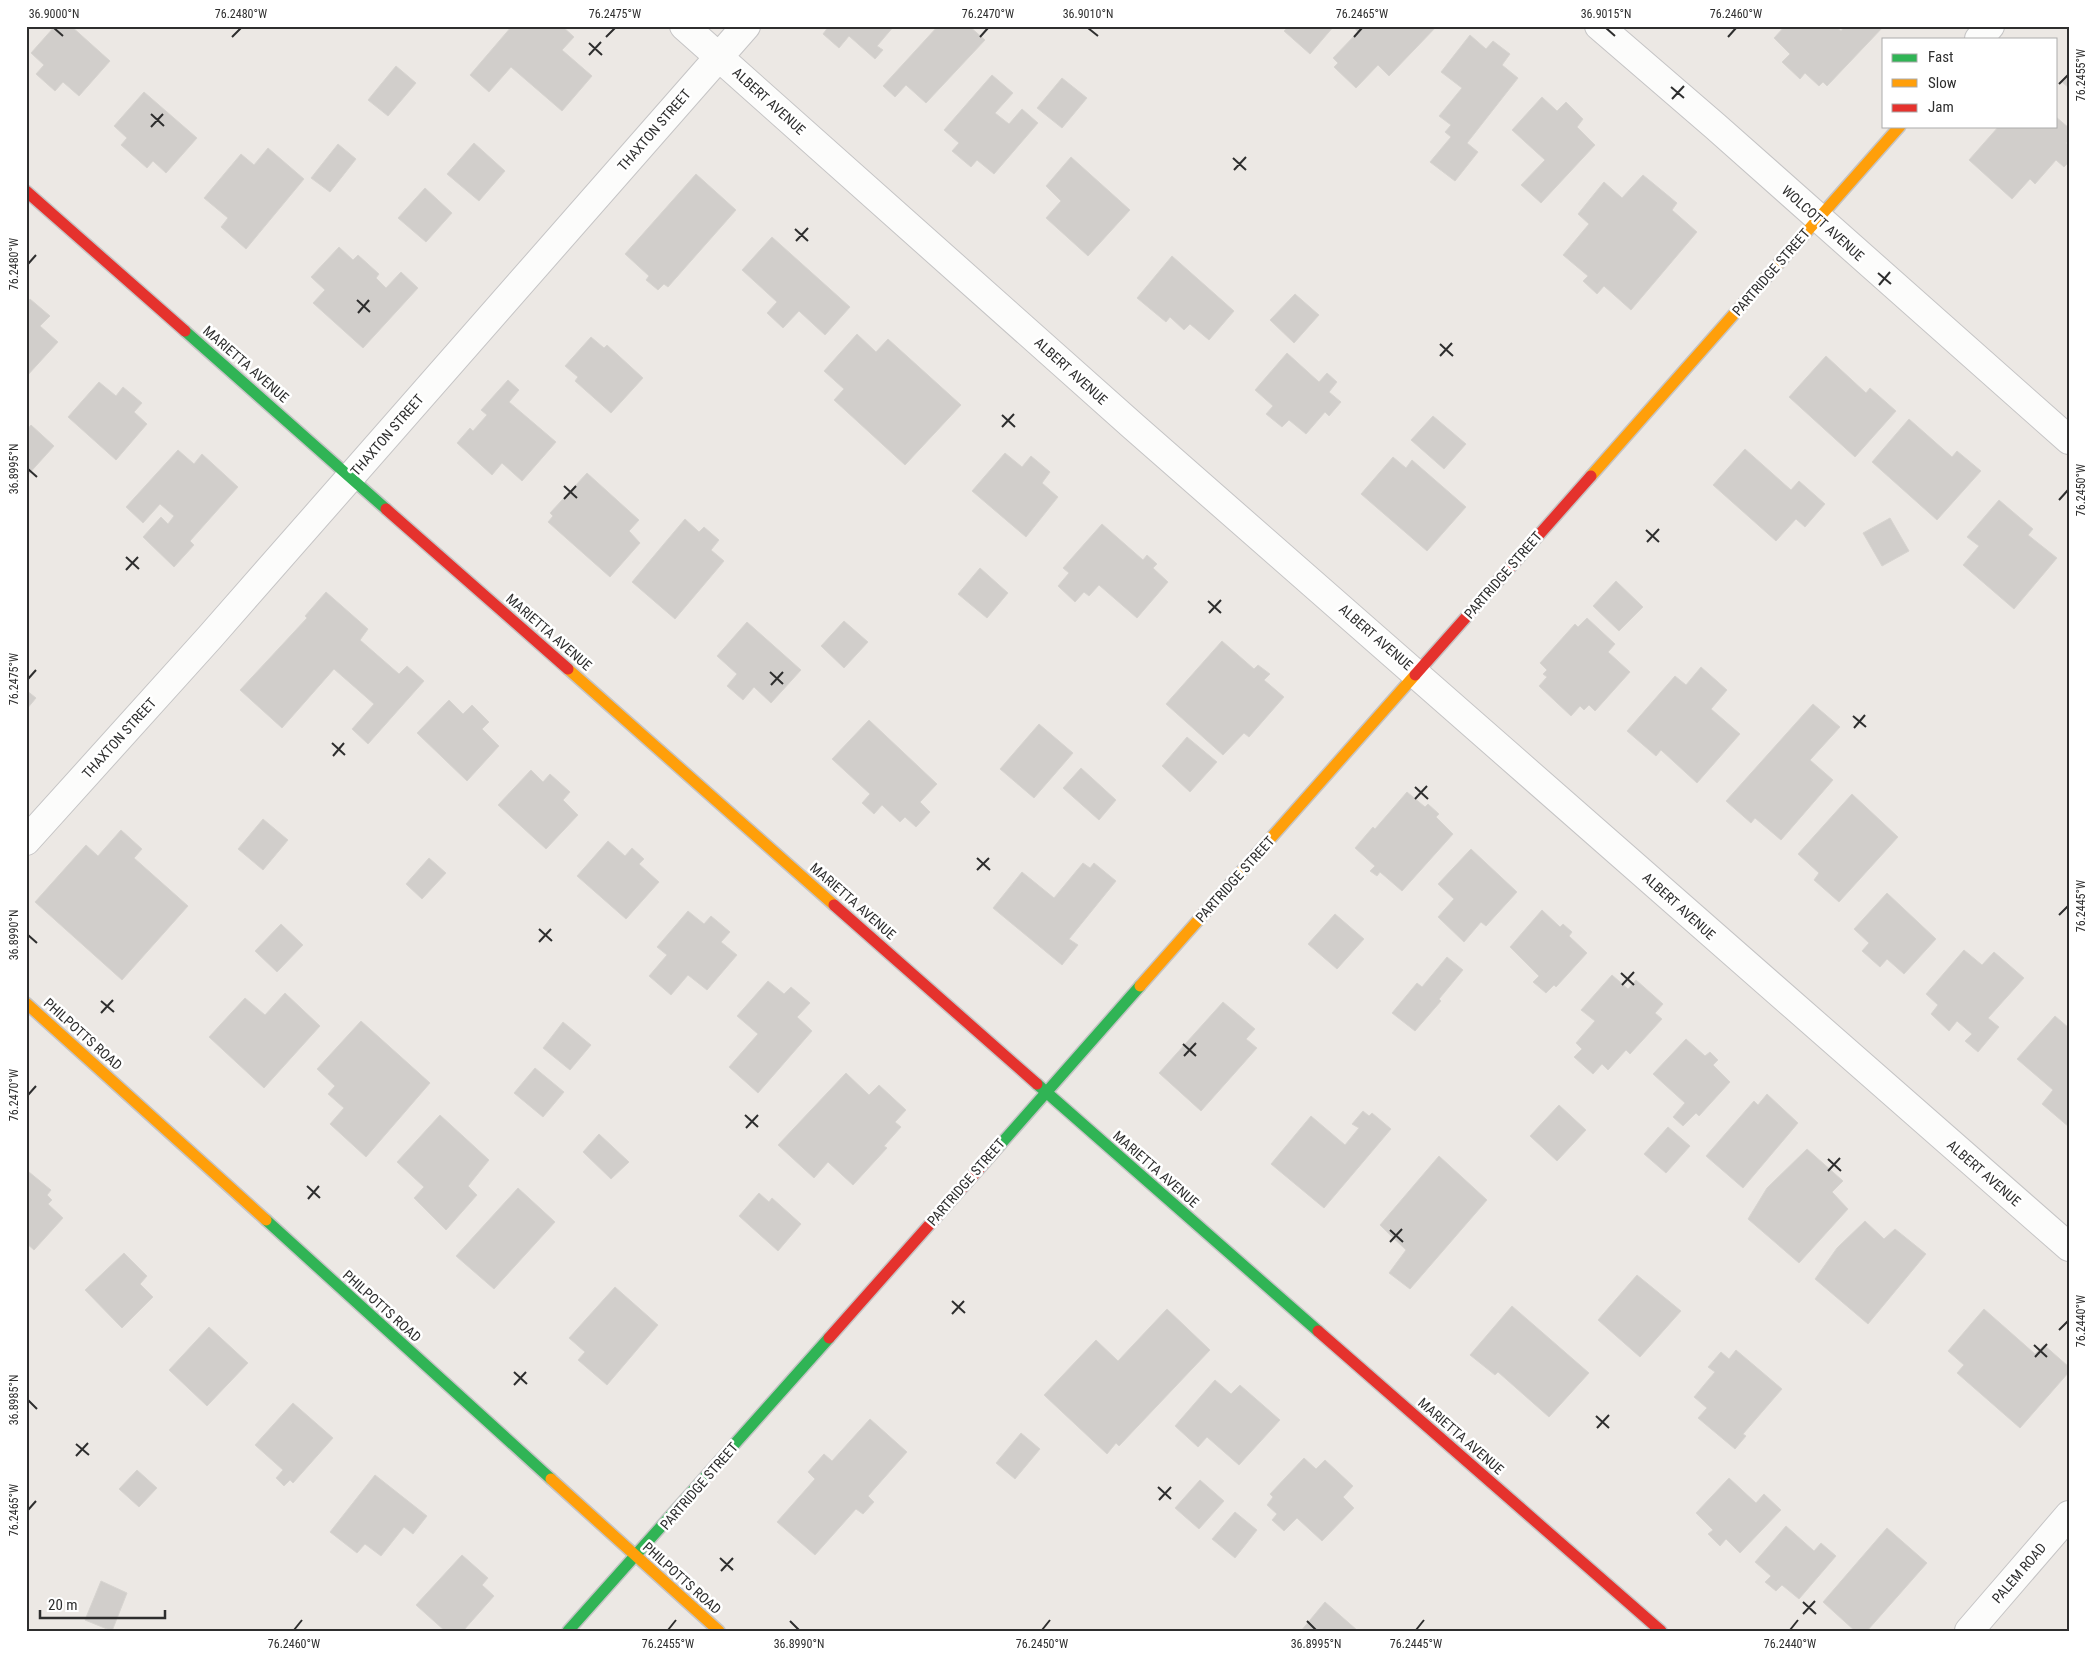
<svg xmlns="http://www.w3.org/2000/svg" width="2095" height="1657" viewBox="0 0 2095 1657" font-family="'Roboto Condensed',sans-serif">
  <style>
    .building { fill: #d1cecb; stroke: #d7d4d0 }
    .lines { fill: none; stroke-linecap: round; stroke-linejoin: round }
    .street-casing { stroke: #c5c4c5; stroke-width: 30 }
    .fast-casing { stroke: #c5c4c5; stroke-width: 14 }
    .slow-casing { stroke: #c5c4c5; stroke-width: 14 }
    .jam-casing { stroke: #c5c4c5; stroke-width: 14 }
    .street { stroke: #fcfcfb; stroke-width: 28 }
    .fast { stroke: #30b455; stroke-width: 11 }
    .slow { stroke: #ff9f0a; stroke-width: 11 }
    .jam { stroke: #e5322d; stroke-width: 11 }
    .ticks { fill: none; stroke: #2e2e2e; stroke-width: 2 }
    .labels { text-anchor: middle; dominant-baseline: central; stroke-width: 5; stroke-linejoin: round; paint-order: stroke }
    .street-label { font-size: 14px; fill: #2e2e2e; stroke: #fff }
    .neatline { fill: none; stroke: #2e2e2e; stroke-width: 2 }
    .ticks-label { font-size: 12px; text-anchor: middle; fill: #2e2e2e }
  </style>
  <rect width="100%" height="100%" fill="#ece8e4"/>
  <path class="building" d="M55,26H71L110,61L79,96L63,82L55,91L36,74L44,65L31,53Z
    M512,26H562L574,37L562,50L592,76L562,111L511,67L489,92L470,75Z
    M829,26H894L877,46L883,50L875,59L849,36L839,48L823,34Z
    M938,26H969L985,40L926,103L906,85L895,97L883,86Z
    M1289,26H1334L1310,54L1284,31Z
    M1353,26H1437L1389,76L1378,65L1356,88L1334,67L1338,63L1333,58L1358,32Z
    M1785,26H1835L1841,31L1845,26H1884L1827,86L1823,82L1819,86L1805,73L1800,79L1782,62L1790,54L1774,38Z
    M1470,35L1486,49L1493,41L1510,54L1502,65L1518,78L1467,143L1478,152L1455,181L1430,162L1451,137L1445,132L1451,125L1439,116L1462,88L1441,72Z
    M396,66L416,83L388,116L368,100Z
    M992,75L1013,93L995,113L1009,124L1022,109L1038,123L994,174L977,160L971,167L952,151L959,143L944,130Z
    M2069,75V88L2062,82Z
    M1062,78L1087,98L1062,128L1037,108Z
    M144,92L197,138L166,173L153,161L147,168L121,145L127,138L114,126Z
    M1542,97L1557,111L1566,102L1583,119L1577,127L1595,145L1541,203L1521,185L1545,160L1512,130Z
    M2056,117L2069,128V140L2066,143L2069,146V162L2064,167L2056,160L2035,184L2030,179L2012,199L1969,160L1999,126H2056Z
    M474,143L505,171L479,201L447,174Z
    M338,144L356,159L330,192L311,178Z
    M268,148L304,179L246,249L221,227L228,218L204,198L241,154L254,165Z
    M1071,157L1130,210L1088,256L1046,218L1061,201L1046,186Z
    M696,174L736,210L668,287L664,284L658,290L646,280L649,276L625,254Z
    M1643,175L1677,203L1672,210L1697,232L1631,310L1604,286L1597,294L1583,281L1588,276L1563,255L1589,224L1578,214L1604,182L1622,198Z
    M425,188L452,213L426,242L398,218Z
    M772,237L850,307L825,335L799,311L783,328L767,313L777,302L742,270Z
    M339,247L353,260L358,255L379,274L376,278L386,288L401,272L418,288L363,348L313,303L325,290L311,277Z
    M1172,256L1234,311L1209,340L1190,324L1184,330L1170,317L1166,322L1137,298Z
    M1295,294L1319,315L1294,343L1270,320Z
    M30,299L50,316L40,326L58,342L26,377V304Z
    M857,334L876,352L888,339L961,405L905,465L834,400L844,389L824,371Z
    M591,337L604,348L607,345L643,378L611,413L575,381L578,377L565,366Z
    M1287,353L1319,382L1327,373L1337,382L1329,392L1341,402L1329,416L1325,412L1306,434L1289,420L1282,427L1266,414L1273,406L1255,390Z
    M1826,356L1866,393L1870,388L1896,411L1855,457L1789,397Z
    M508,380L519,390L509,402L556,442L522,481L502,463L492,475L457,443L470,428L473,431L487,415L481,410Z
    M99,382L116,396L123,387L142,403L134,412L147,424L116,460L68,417Z
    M1433,416L1466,444L1444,469L1411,440Z
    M1909,419L1952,457L1957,451L1981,471L1937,520L1872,462Z
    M31,425L54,446L26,477V431Z
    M1745,449L1791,490L1799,481L1825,504L1805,527L1796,519L1776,541L1713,485Z
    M178,450L194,464L202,454L238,487L190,541L194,545L174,567L143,537L161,517L168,524L174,516L160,504L143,523L126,507Z
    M1005,453L1022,467L1031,456L1050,472L1042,483L1058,497L1026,537L972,491Z
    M1393,457L1406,468L1412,460L1466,507L1427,551L1361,494Z
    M587,473L639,520L629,531L640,543L610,577L548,522L553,516L550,513Z
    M1999,500L2033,529L2028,535L2057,558L2014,609L1963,565L1979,546L1967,537Z
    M1890,518L1909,551L1882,566L1863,533Z
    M685,519L699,532L704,527L719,540L711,550L724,561L675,619L632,582Z
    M1102,524L1143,560L1147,555L1157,564L1153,568L1168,582L1137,618L1099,585L1089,596L1084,592L1075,602L1058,586L1069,573L1063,568Z
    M980,568L1008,593L987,618L958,594Z
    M1616,581L1643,607L1619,631L1593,606Z
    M326,592L368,629L360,640L399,674L407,666L424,681L368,744L352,729L374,704L334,669L282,728L240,690L307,618L305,616Z
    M1587,618L1615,644L1608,652L1630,672L1595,711L1589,705L1584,710L1580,706L1571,716L1539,686L1547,677L1543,674L1547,670L1540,663L1575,624L1578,627Z
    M844,621L868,642L844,668L821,646Z
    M747,622L801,670L771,703L754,687L743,700L727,686L737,674L717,656Z
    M1222,641L1254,669L1258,665L1270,674L1264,680L1284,697L1249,737L1244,733L1223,755L1166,704Z
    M1701,667L1727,690L1711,709L1740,734L1697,783L1661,750L1656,756L1627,731L1675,676L1686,685Z
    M26,690L36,698L26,710Z
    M449,700L463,714L472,705L489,722L482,729L499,746L467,781L417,733Z
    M1813,704L1840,727L1810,760L1833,780L1781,840L1755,818L1751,823L1726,801Z
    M869,720L937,784L920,802L930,812L916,827L905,817L900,822L882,805L874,814L862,803L870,794L832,759Z
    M1039,724L1073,753L1034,798L1000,769Z
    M1187,737L1217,762L1190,792L1162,766Z
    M1081,768L1116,800L1099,820L1063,788Z
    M531,770L543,782L550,774L570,792L563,800L578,815L546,849L498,805Z
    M1407,792L1425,807L1428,804L1439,814L1436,817L1453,834L1402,891L1380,872L1377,876L1370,871L1375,866L1355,848L1373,827L1375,829Z
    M1852,794L1898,837L1839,902L1814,880L1819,873L1798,854Z
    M263,819L288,840L263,870L238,849Z
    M121,830L142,849L134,858L188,906L122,980L35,902L86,845L98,856Z
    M608,841L625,856L632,848L644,859L639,864L659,882L626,919L577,876Z
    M1471,849L1517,892L1486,926L1481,922L1464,942L1438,917L1454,899L1438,884Z
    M429,858L446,873L422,899L406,884Z
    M1083,863L1090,868L1094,863L1116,881L1069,939L1078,945L1062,965L993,908L1022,872L1054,898Z
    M1887,893L1936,939L1904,974L1887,959L1880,967L1862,951L1869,943L1854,929Z
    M1542,910L1560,927L1563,924L1572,932L1569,936L1587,953L1556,987L1554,985L1546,993L1533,982L1539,976L1510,947Z
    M688,911L704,924L711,916L730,932L721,942L737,955L707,990L688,975L671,995L649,976L667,955L657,947Z
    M1335,914L1364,939L1337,969L1308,944Z
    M281,924L303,945L277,972L255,951Z
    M1964,950L1982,965L1994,952L2024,978L1988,1018L1999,1027L1978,1052L1965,1041L1972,1034L1957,1021L1949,1031L1931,1014L1938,1005L1926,994Z
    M1447,957L1463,970L1439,999L1441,1001L1415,1031L1392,1013L1417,983L1422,987Z
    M1612,975L1628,989L1636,980L1663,1004L1655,1013L1662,1019L1630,1054L1626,1050L1608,1070L1602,1064L1593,1074L1574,1057L1582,1049L1576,1043L1595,1021L1581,1010Z
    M768,981L784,994L791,987L810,1003L797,1017L812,1031L758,1093L729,1067L758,1034L737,1016Z
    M285,993L320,1026L264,1088L209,1037L245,998L265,1015Z
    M1223,1002L1255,1029L1246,1039L1257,1048L1201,1111L1159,1073Z
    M2055,1016L2069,1028V1127L2042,1104L2053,1090L2017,1059Z
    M361,1021L430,1083L366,1157L330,1124L344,1108L328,1094L335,1086L317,1069Z
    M563,1022L591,1045L570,1070L543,1048Z
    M1686,1039L1705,1056L1710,1052L1718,1060L1713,1065L1730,1082L1699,1116L1696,1113L1683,1126L1673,1117L1685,1103L1653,1074Z
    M535,1068L564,1092L543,1117L514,1093Z
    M846,1073L869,1095L879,1085L906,1110L895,1122L901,1127L884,1146L887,1148L853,1185L828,1162L814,1178L778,1145Z
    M1767,1094L1798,1123L1743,1188L1706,1156L1754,1101L1758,1105Z
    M1559,1105L1586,1130L1557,1161L1530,1136Z
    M1363,1111L1369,1116L1372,1113L1391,1129L1324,1208L1271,1164L1311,1116L1345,1145L1359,1128L1352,1124Z
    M440,1115L489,1160L468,1186L477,1195L446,1230L414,1198L424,1187L397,1162Z
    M1668,1127L1690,1146L1666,1173L1644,1154Z
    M599,1134L629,1162L611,1179L583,1152Z
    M1807,1149L1843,1181L1832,1192L1848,1209L1799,1263L1748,1219L1767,1188Z
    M1439,1156L1487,1200L1410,1289L1389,1273L1406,1250L1380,1225Z
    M29,1172L51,1190L47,1195L52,1200L48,1204L63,1218L34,1250L26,1243V1175Z
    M518,1188L555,1222L494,1289L456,1256Z
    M759,1193L769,1202L772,1198L801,1224L778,1251L739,1216Z
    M1865,1221L1884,1239L1895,1229L1926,1254L1868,1324L1815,1279L1837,1248Z
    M124,1253L147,1276L140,1284L153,1297L122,1328L85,1290Z
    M1637,1275L1681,1311L1640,1357L1598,1320Z
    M615,1287L658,1325L607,1385L578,1360L585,1352L569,1338Z
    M1512,1306L1589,1373L1549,1417L1498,1372L1495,1375L1470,1355Z
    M1167,1309L1210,1350L1119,1446L1116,1443L1107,1454L1044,1395L1096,1340L1118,1361Z
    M1984,1309L2035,1354L2044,1345L2069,1367V1372L2020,1428L1957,1373L1964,1365L1948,1351Z
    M209,1327L248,1363L207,1406L169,1370Z
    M1736,1350L1782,1389L1743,1434L1746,1436L1735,1449L1698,1418L1707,1408L1694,1397L1715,1372L1708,1367L1721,1352L1729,1359Z
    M1215,1380L1231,1394L1240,1385L1280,1420L1239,1465L1207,1437L1198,1447L1175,1426Z
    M293,1403L333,1438L293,1483L290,1480L284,1486L276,1478L283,1470L255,1445Z
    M870,1419L907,1452L868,1496L874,1502L863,1514L856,1509L815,1555L777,1522L815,1479L808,1472L824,1454L832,1461Z
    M1021,1433L1040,1449L1015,1479L996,1463Z
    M1304,1458L1316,1469L1325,1460L1353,1486L1343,1497L1354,1508L1322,1541L1297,1518L1284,1531L1272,1520L1277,1514L1267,1505L1273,1497L1270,1494Z
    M137,1470L157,1488L139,1507L119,1489Z
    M375,1475L427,1516L413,1534L404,1527L381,1556L365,1544L357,1553L330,1532Z
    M1729,1478L1756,1503L1764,1494L1781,1510L1740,1553L1726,1539L1720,1546L1708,1534L1713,1530L1696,1513Z
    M1200,1480L1224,1501L1199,1529L1175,1508Z
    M1235,1512L1257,1530L1235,1558L1212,1539Z
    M1786,1526L1814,1551L1821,1543L1836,1556L1799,1599L1782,1585L1776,1591L1765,1582L1771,1576L1755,1562Z
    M1887,1528L1927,1563L1867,1631H1855L1823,1602Z
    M462,1555L488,1578L482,1585L494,1596L463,1631H445L416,1605Z
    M101,1581L127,1593L112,1631L85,1620Z
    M1325,1602L1358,1631H1301Z"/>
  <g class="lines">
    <g class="street-casing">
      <path id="street" d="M684,26L1133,426L2069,1247
        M1599,26L1715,126L2069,440
        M1979,39L1990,26
        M26,841L210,637L746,26
        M1969,1631L2069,1515"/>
    </g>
    <g class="fast-casing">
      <path id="fast" d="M185,331L386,509
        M1037,1084L1318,1331
        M985,1162L1140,986
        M266,1220L551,1479
        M568,1631L829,1338"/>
    </g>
    <g class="slow-casing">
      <path id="slow" d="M1591,476L1900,126
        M568,669L834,905
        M1140,986L1415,675
        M26,1003L266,1220
        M551,1479L719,1631"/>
    </g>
    <g class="jam-casing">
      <path id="jam" d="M26,191L185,331
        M386,509L568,669
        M1415,675L1591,476
        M834,905L1037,1084
        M1318,1331L1661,1631
        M829,1338L985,1162"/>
    </g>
    <use href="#street" class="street"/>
    <use href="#fast" class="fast"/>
    <use href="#slow" class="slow"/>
    <use href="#jam" class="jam"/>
  </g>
  <path class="ticks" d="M54,28L63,36M1088,28L1098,36M1606,28L1615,36M232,37L241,28M606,37L615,28M980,37L988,28M1354,37L1362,28M1728,37L1736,28M589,43L602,55M589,55L601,42M2059,84L2068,75M1671,87L1684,98M1672,99L1684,86M151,114L164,126M151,127L163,114M1233,158L1246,170M1234,170L1246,157M795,229L808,241M796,241L808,228M28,264L36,255M1878,273L1891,284M1879,285L1890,272M357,300L370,312M358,313L369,300M1440,344L1453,356M1440,356L1452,343M1002,415L1015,427M1002,427L1014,414M28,469L37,477M564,486L577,498M564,499L576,486M2059,500L2068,490M1646,530L1659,542M1647,542L1659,529M126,557L139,569M126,570L138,557M1208,601L1221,613M1209,613L1221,600M770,672L783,684M28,679L36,670M771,685L783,672M1853,716L1866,727M1854,728L1865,715M332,743L345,755M333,756L344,743M1415,787L1428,799M1415,799L1427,786M977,858L990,870M977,870L989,858M2059,915L2068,906M539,929L552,941M28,935L37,943M539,942L551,929M1621,973L1634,985M1622,985L1634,972M101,1001L114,1012M101,1013L113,1000M1183,1044L1196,1056M1184,1056L1196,1043M28,1095L36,1086M745,1115L758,1127M746,1128L758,1115M1828,1159L1841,1171M1828,1171L1840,1158M307,1186L320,1198M308,1199L319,1186M1390,1230L1403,1242M1390,1242L1402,1229M952,1301L965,1313M952,1314L964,1301M2059,1330L2068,1321M2034,1345L2047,1357M2035,1357L2047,1344M514,1372L527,1384M514,1385L526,1372M28,1400L37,1409M1596,1416L1609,1428M1597,1428L1609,1415M76,1444L89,1455M76,1456L88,1443M1158,1487L1171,1499M1159,1500L1171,1487M28,1510L36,1501M720,1558L733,1570M721,1571L733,1558M1803,1602L1816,1614M1803,1614L1815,1601M790,1621L799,1630M1307,1621L1316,1630M294,1630L302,1620M668,1630L676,1620M1042,1630L1050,1620M1416,1630L1424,1620M1790,1630L1798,1620"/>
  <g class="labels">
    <g class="street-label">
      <text transform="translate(769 101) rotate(42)">ALBERT AVENUE</text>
      <text transform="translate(654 130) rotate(-49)">THAXTON STREET</text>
      <text transform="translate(1823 223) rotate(42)">WOLCOTT AVENUE</text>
      <text transform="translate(1771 272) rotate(-49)">PARTRIDGE STREET</text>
      <text transform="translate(246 364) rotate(41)">MARIETTA AVENUE</text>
      <text transform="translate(1071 371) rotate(42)">ALBERT AVENUE</text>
      <text transform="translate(387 435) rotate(-49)">THAXTON STREET</text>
      <text transform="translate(1503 575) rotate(-49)">PARTRIDGE STREET</text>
      <text transform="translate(549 632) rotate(41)">MARIETTA AVENUE</text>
      <text transform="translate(1376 637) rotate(41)">ALBERT AVENUE</text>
      <text transform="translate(119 738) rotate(-48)">THAXTON STREET</text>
      <text transform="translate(1235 879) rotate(-48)">PARTRIDGE STREET</text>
      <text transform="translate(853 901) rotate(41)">MARIETTA AVENUE</text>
      <text transform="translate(1679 906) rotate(42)">ALBERT AVENUE</text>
      <text transform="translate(83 1034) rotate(42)">PHILPOTTS ROAD</text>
      <text transform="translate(1156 1169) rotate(41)">MARIETTA AVENUE</text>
      <text transform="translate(1984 1173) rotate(41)">ALBERT AVENUE</text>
      <text transform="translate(966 1182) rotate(-49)">PARTRIDGE STREET</text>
      <text transform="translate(382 1306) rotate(42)">PHILPOTTS ROAD</text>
      <text transform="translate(1461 1436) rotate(41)">MARIETTA AVENUE</text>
      <text transform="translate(699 1486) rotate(-49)">PARTRIDGE STREET</text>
      <text transform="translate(2019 1573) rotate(-49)">PALEM ROAD</text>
      <text transform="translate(682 1578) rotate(42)">PHILPOTTS ROAD</text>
    </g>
  </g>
  <rect width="2095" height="1657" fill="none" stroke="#ffffff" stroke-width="55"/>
  <rect x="1882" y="38" width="175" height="90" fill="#ffffff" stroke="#ababab"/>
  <rect x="1892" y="54" width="25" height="8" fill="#30b455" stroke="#ababab"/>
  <text x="1928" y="62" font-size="15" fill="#2e2e2e">Fast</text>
  <rect x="1892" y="79" width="25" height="8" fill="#ff9f0a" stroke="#ababab"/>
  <text x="1928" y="88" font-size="15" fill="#2e2e2e">Slow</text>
  <rect x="1892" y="104" width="25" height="8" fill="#e5322d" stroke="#ababab"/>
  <text x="1928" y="112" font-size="15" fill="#2e2e2e">Jam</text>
  <path d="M40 1610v8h125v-8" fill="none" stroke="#2e2e2e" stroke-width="2.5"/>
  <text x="48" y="1610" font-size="15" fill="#2e2e2e" stroke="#ffffff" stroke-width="4" paint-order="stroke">20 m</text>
  <rect x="28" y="28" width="2040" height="1602" class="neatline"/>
  <g class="ticks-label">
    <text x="54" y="18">36.9000°N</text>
    <text x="241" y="18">76.2480°W</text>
    <text x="615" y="18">76.2475°W</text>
    <text x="988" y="18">76.2470°W</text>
    <text x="1088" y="18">36.9010°N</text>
    <text x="1362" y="18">76.2465°W</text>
    <text x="1606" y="18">36.9015°N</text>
    <text x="1736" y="18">76.2460°W</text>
    <text transform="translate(2081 75) rotate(-90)" y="4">76.2455°W</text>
    <text transform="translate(14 264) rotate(-90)" y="4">76.2480°W</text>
    <text transform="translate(14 469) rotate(-90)" y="4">36.8995°N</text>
    <text transform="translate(2081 490) rotate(-90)" y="4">76.2450°W</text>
    <text transform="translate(14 679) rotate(-90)" y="4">76.2475°W</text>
    <text transform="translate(2081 906) rotate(-90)" y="4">76.2445°W</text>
    <text transform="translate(14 935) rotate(-90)" y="4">36.8990°N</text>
    <text transform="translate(14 1095) rotate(-90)" y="4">76.2470°W</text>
    <text transform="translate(2081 1321) rotate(-90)" y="4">76.2440°W</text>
    <text transform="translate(14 1400) rotate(-90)" y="4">36.8985°N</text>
    <text transform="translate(14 1510) rotate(-90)" y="4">76.2465°W</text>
    <text x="294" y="1648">76.2460°W</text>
    <text x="668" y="1648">76.2455°W</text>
    <text x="799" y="1648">36.8990°N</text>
    <text x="1042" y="1648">76.2450°W</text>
    <text x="1316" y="1648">36.8995°N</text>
    <text x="1416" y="1648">76.2445°W</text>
    <text x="1790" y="1648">76.2440°W</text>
  </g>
</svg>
